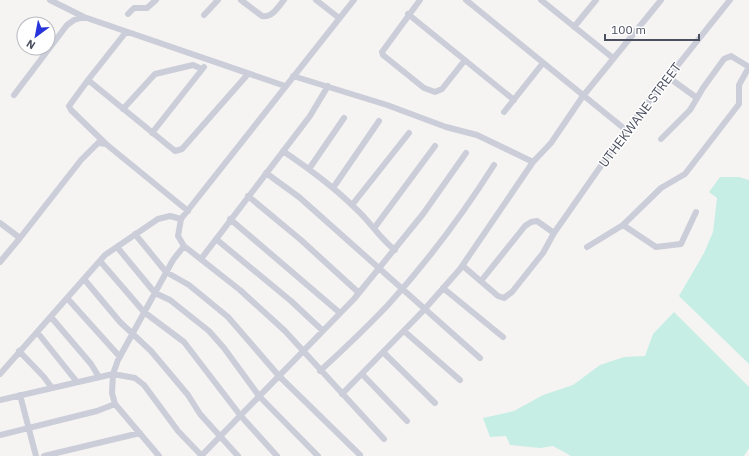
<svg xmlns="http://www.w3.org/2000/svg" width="749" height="456" viewBox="0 0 749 456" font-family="'IBM Plex Sans',sans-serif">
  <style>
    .green { fill: #c6eee4 }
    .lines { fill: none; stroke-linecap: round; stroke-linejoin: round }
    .minor { stroke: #cbcdd8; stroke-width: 6 }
    .labels { text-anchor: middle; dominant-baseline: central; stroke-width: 3; stroke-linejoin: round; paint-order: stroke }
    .street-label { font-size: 13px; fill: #4b4f5f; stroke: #fff }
  </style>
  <rect width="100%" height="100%" fill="#f5f4f3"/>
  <path class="green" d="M720,177H739L749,180V364L679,296L704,253L713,232L717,198L709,192Z
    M674,312L749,387V448L744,456H571L553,446L540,448L510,445L506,436L490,437L483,418L514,411L543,395L573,385L600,365L624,357L645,356L653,334Z"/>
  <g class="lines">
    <path class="minor" d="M50,0L84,17L285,86
      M241,0L262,16C272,18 278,7 284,0
      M316,0L339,18
      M354,0L181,219L178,236L184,246L240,290L285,331L384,439
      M420,0L382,52L383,55L424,88L435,92L442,89L465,60
      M466,0L626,130
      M541,0L613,58
      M128,14L134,8H147L156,0
      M408,14L514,100
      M204,15L218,0
      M574,27L596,0
      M126,32L88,80L175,151L182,149L248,74
      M293,76L387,105L446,127L477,135L533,162
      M668,77L697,98
      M88,80L69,106L71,110L106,144
      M14,95L67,25L74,20L84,17
      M123,109L155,74L193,65L202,69
      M504,112L543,63
      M152,133L204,67
      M661,139L690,110L703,88L724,59L731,56L749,67
      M283,151C308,168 333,186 355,208C370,221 379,238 395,250
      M309,169L344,118
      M266,173L299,197L480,358
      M333,188L379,121
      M248,196L301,240L359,293
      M352,205L409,133
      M230,219L340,313
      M0,223L20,238L0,262
      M623,225L656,247L681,244L696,212
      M375,227L435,146
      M135,234L166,272L189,285L228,317L279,376L360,455
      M20,238L81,160L98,143L106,144L188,211
      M216,239L291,301L322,330
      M117,247L155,293L170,300L209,331L224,348L259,396L318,456
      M587,247L623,225L661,188L685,174L739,104V85L749,67
      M201,259L310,116L328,86
      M100,261L144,312L184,342L240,415L277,456
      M463,266L498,296L504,298L512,292L543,253L554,233L626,130L730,0
      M84,279L120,322L151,351L188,395L200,414L238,456
      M481,281L525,226L531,222L537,221L554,233
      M443,288L503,337
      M67,298L120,357
      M51,317L91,364L99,377
      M404,331L460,380
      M37,332L77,382
      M19,351L44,377L52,388
      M383,352L435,403
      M320,371C343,350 366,328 388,305C427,262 463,214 494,165
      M0,374L105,255L158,219L170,216L181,219
      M362,374L407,421
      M342,394L423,311L460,269L533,162L551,143L583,96L661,0
      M20,395L36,456
      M0,400L113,374L135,378L144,385L178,431L202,456
      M0,435L97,411L115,404
      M44,456L140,433
      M159,456L115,404L112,393L113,374L118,360L173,260L184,246
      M201,456L354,299L423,214L466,153"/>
  </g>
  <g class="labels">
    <g class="street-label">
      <text transform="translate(640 115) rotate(-53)">UTHEKWANE STREET</text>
    </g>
  </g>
  <g transform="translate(36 36) rotate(212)"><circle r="19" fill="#ffffff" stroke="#b7b9bf"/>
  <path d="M0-3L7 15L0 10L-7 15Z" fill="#2734db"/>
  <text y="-6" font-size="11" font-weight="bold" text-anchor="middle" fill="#4b4f5f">N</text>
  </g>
  <path d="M605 34v6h94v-6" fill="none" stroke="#4b4f5f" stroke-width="2"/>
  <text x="611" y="34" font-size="12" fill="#4b4f5f" stroke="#ffffff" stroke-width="3" paint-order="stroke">100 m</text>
</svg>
